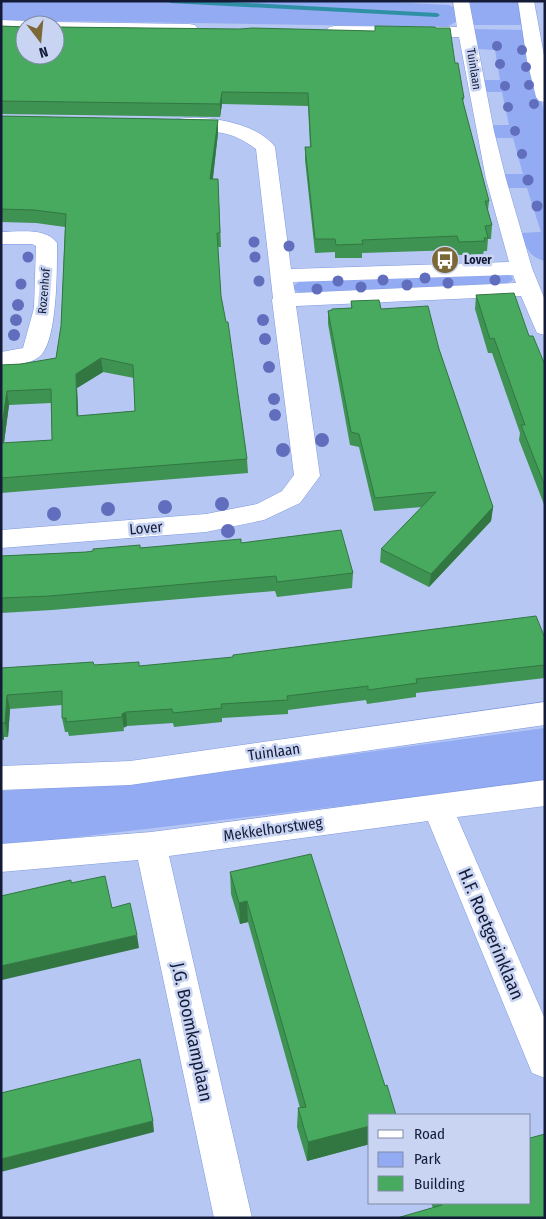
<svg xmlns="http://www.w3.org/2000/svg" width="546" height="1219" viewBox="0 0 546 1219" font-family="'Fira Sans Condensed',sans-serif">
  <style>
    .green { fill: #92abf2 }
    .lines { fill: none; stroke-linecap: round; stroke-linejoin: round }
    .stream { fill: #2e8fa5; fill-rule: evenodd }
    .street-casing { stroke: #8099e1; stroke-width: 1 }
    .secondary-casing { stroke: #8099e1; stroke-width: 1 }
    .street { fill: #fff; fill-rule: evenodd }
    .secondary { fill: #fff; fill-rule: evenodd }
    .tree { fill: #606ebd }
    .wall { fill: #3e9252; fill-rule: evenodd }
    .shaded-wall { fill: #327742 }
    .building { fill: #48aa5f; stroke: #327742; fill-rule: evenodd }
    .labels { text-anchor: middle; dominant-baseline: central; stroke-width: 5; stroke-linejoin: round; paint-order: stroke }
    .far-street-label { font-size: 12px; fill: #131b37; stroke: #c8d4f2 }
    .far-poi-label { font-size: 12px; font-weight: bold; fill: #131b37; stroke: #c8d4f2; text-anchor: start }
    .street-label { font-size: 15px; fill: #131b37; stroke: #c8d4f2 }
    .near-street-label { font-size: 18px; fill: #131b37; stroke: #c8d4f2 }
  </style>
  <rect width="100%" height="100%" fill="#b6c7f3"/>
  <path class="green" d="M1,1H372L449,5L457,9L458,21L446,27L1,20Z
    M470,1H520L524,25H472Z
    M473,29L525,30L537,88L545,114V261C529,257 526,248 521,233L541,232L527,188H508L503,174H523L513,138H494L491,125H509L502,92H485L481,80H500L495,50L477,49Z
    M511,275L513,280L506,284L306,294L296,291L292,287L297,283L306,279Z
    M545,728V782L1,846V791L128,782L273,765Z"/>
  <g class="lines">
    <path class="stream" d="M168,1H210L437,13L440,15L437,17L171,3Z"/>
    <g class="street-casing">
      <path id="street" d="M453,1H469L494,131L506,179L532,268L545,300V335L537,333L521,296L296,306L320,476L300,503L264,520L206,532L1,548V530L206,514L257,504L282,491L294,475L272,300L273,298L256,149C221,123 209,137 173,128L171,124L173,120C201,113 257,122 275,147L291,269L509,262L486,179L459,37L335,36L329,35L326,31L329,27L335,26L457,27ZM513,275L516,283L295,293L293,282Z
        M1,20L25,21L33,25H25V31L1,30Z
        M55,22L189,24L195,25L198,29L195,33L189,34L55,32V25H48Z
        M1,232C18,232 46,227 57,243C57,266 58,343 39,357C29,365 14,364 1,366V352L23,348L34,308L36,246L32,244H1Z
        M545,702V725L130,785L1,790V766L130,761Z
        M545,780V806L457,817L545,1019V1078L532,1073L428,821L169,856L252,1218H214L138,860L1,872V844L151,832Z"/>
    </g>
    <g class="secondary-casing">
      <path id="secondary" d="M518,1H534L545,61V102L539,101L536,97L527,61Z"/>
    </g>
    <use href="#street" class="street"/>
    <use href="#secondary" class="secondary"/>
  </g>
  <g class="tree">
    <circle cx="497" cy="46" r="5"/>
    <circle cx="522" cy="50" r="5"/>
    <circle cx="500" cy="64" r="5"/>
    <circle cx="526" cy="67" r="5"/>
    <circle cx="529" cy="85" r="5"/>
    <circle cx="505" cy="86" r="5"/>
    <circle cx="534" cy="104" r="5"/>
    <circle cx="508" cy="107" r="5"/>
    <circle cx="515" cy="131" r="5"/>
    <circle cx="522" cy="154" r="5"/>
    <circle cx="528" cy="180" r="5.5"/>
    <circle cx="537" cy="206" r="5.5"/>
    <circle cx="254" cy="242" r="5.5"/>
    <circle cx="289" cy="246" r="5.5"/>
    <circle cx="28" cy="257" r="5.5"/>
    <circle cx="255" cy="257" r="5.5"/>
    <circle cx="425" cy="278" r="5.5"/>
    <circle cx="383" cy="280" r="5.5"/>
    <circle cx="495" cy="280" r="5.5"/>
    <circle cx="259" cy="281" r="5.5"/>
    <circle cx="338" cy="281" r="5.5"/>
    <circle cx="448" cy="283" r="5.5"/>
    <circle cx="21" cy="284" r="5.5"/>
    <circle cx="407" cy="285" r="5.5"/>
    <circle cx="361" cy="287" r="5.5"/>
    <circle cx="317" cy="289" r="5.5"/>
    <circle cx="18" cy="305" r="6"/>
    <circle cx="16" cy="320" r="6"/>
    <circle cx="263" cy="320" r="6"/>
    <circle cx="14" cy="335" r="6"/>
    <circle cx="265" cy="339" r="6"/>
    <circle cx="269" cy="367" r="6"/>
    <circle cx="274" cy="399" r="6"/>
    <circle cx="275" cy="415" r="6"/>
    <circle cx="322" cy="440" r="7"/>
    <circle cx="283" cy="450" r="7"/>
    <circle cx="222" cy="504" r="7"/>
    <circle cx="165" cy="507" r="7"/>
    <circle cx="108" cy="509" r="7"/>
    <circle cx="54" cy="514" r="7"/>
    <circle cx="228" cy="531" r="7"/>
  </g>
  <path class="wall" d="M1,26L375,31L436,28L455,63L464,98L463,102L489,201L488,210L492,225L491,239H488L487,251H484L483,254L458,255L456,250L362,253V258H335V252L315,253L305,160V147H310L308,106L222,104L220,117L1,114Z
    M1,116L218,120V133L213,179H218L221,247H218L221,296L247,459L248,473L1,493V365L21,364L56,358L61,326L65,227L36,223L1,222ZM103,372L134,378L135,411L78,416L77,388ZM51,403L52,440L4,443L9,405Z
    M476,295L529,336L545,365V507L519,440L520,433L492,353H488L475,309Z
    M351,301L381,309L439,349L493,507L491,521L429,587L380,562L381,549L422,507L374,511L359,447L350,445L328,324V311L351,308Z
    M241,543L353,573L352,588L277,597L275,591L52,610L1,613V556L86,552L140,548Z
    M545,638V678L416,693V697L367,704L366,700L288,710V714L222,718V722L174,727L173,723L127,726L123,728L124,731L69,736L68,732H65L62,718V705L10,709L8,737H4V740H1V668L94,665L139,666Z
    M230,872L370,1115V1144L307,1161L297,1127L298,1108H300L248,922L240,924L231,894Z
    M431,1203H530L545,1218L433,1208Z"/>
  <path class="shaded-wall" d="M222,92V104L220,117V104Z
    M218,120V133L211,192L210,179Z
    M101,358L103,372L77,388L79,430L77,416L76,374Z
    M7,391L9,405L2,457L1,451V433Z
    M493,507L491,521L429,587L431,574Z
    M7,695L10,709L8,737L5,723Z
    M126,712L127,726L123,728L124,731L122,714Z
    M1,725L4,737V740L1,729Z
    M247,901L248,922L240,924L239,903Z
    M137,935L139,948L2,980L1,966Z
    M153,1121L154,1132L1,1172V1159Z
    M370,1126V1144L307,1161L308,1142Z"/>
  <path class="building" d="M1,26L25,27V55H55V27L240,29L252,28L375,31V26L435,27L436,28H450L455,63H458L464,98H462L489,201H485L492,225L485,226L488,238H484L485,241L459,242L457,236L362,240L363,244L336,245L335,239H315L305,147H311L308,93L222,92L220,104L1,101Z
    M1,116L218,120L210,179H218L220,233H217L221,296L226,322H228L247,459L1,478V443L52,440L51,389L7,391L1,433V365L21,364L56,358L61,326L66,214L34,210L1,209ZM101,358L133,365L135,411L77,416L76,374Z
    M514,293L529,336H533L545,365V486L521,425H525L494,338L490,339L476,295Z
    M379,300L381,309L428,306L439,349L493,507L431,574L381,549L436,492L375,498L359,434L351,432L328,311L332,310V309L352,308L351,301Z
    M341,530L353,573L277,582L276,576L50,596L1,598V556L86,552L93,551V549L140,545V548L241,539V543Z
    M536,616L545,638V665L416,679L417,683L368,690V686L287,696L288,700L221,704L222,708L173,713L172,709L126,712L122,714V717L66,722V718H62V691L7,695L5,723H1V668L93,662L94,665L139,662V666L233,657V655Z
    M311,854L385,1086L387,1085L396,1115H370V1126L308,1142L298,1108L306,1107L247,901L239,903L230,872Z
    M105,876L112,908L130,903L137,935L1,966V896L71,880V883Z
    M140,1059L153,1121L1,1159V1093Z
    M545,1134V1218H397L442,1205L441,1203H530V1138Z"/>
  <defs>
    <g id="bus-disc" transform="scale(1.4375)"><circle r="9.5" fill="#7b6836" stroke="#c8d4f2"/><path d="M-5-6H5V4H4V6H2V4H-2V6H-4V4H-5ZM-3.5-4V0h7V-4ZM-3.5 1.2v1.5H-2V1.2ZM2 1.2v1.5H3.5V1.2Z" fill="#fff"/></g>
  </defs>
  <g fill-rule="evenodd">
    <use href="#bus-disc" x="445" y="260"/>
  </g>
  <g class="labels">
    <g class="far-street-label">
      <text transform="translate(474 69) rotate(81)">Tuinlaan</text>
      <text transform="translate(44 291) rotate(-85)">Rozenhof</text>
    </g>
    <g class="far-poi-label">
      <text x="464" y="260">Lover</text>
    </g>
    <g class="street-label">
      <text transform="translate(146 528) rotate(-5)">Lover</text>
      <text transform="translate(274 752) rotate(-8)">Tuinlaan</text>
      <text transform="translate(273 829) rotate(-8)">Mekkelhorstweg</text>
    </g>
    <g class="near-street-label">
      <text transform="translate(491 934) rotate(67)">H.F. Roetgerinklaan</text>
      <text transform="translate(192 1032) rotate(78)">J.G. Boomkamplaan</text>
    </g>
  </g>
  <rect width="546" height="1219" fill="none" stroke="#131b37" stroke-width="5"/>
  <rect x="368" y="1114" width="162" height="90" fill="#c8d4f2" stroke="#808aa7"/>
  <rect x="378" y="1130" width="25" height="8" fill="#ffffff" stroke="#808aa7"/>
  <text x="414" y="1139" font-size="15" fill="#131b37">Road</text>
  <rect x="378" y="1152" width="25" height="15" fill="#92abf2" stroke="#808aa7"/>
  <text x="414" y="1164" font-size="15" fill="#131b37">Park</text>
  <rect x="378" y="1176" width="25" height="15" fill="#48aa5f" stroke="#808aa7"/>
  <text x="414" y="1189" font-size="15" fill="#131b37">Building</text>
  <g transform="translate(40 40) rotate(164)"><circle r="24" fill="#c8d4f2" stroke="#808aa7"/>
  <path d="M0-4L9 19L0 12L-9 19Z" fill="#7b6836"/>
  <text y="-8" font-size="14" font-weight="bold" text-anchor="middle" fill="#131b37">N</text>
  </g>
</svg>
